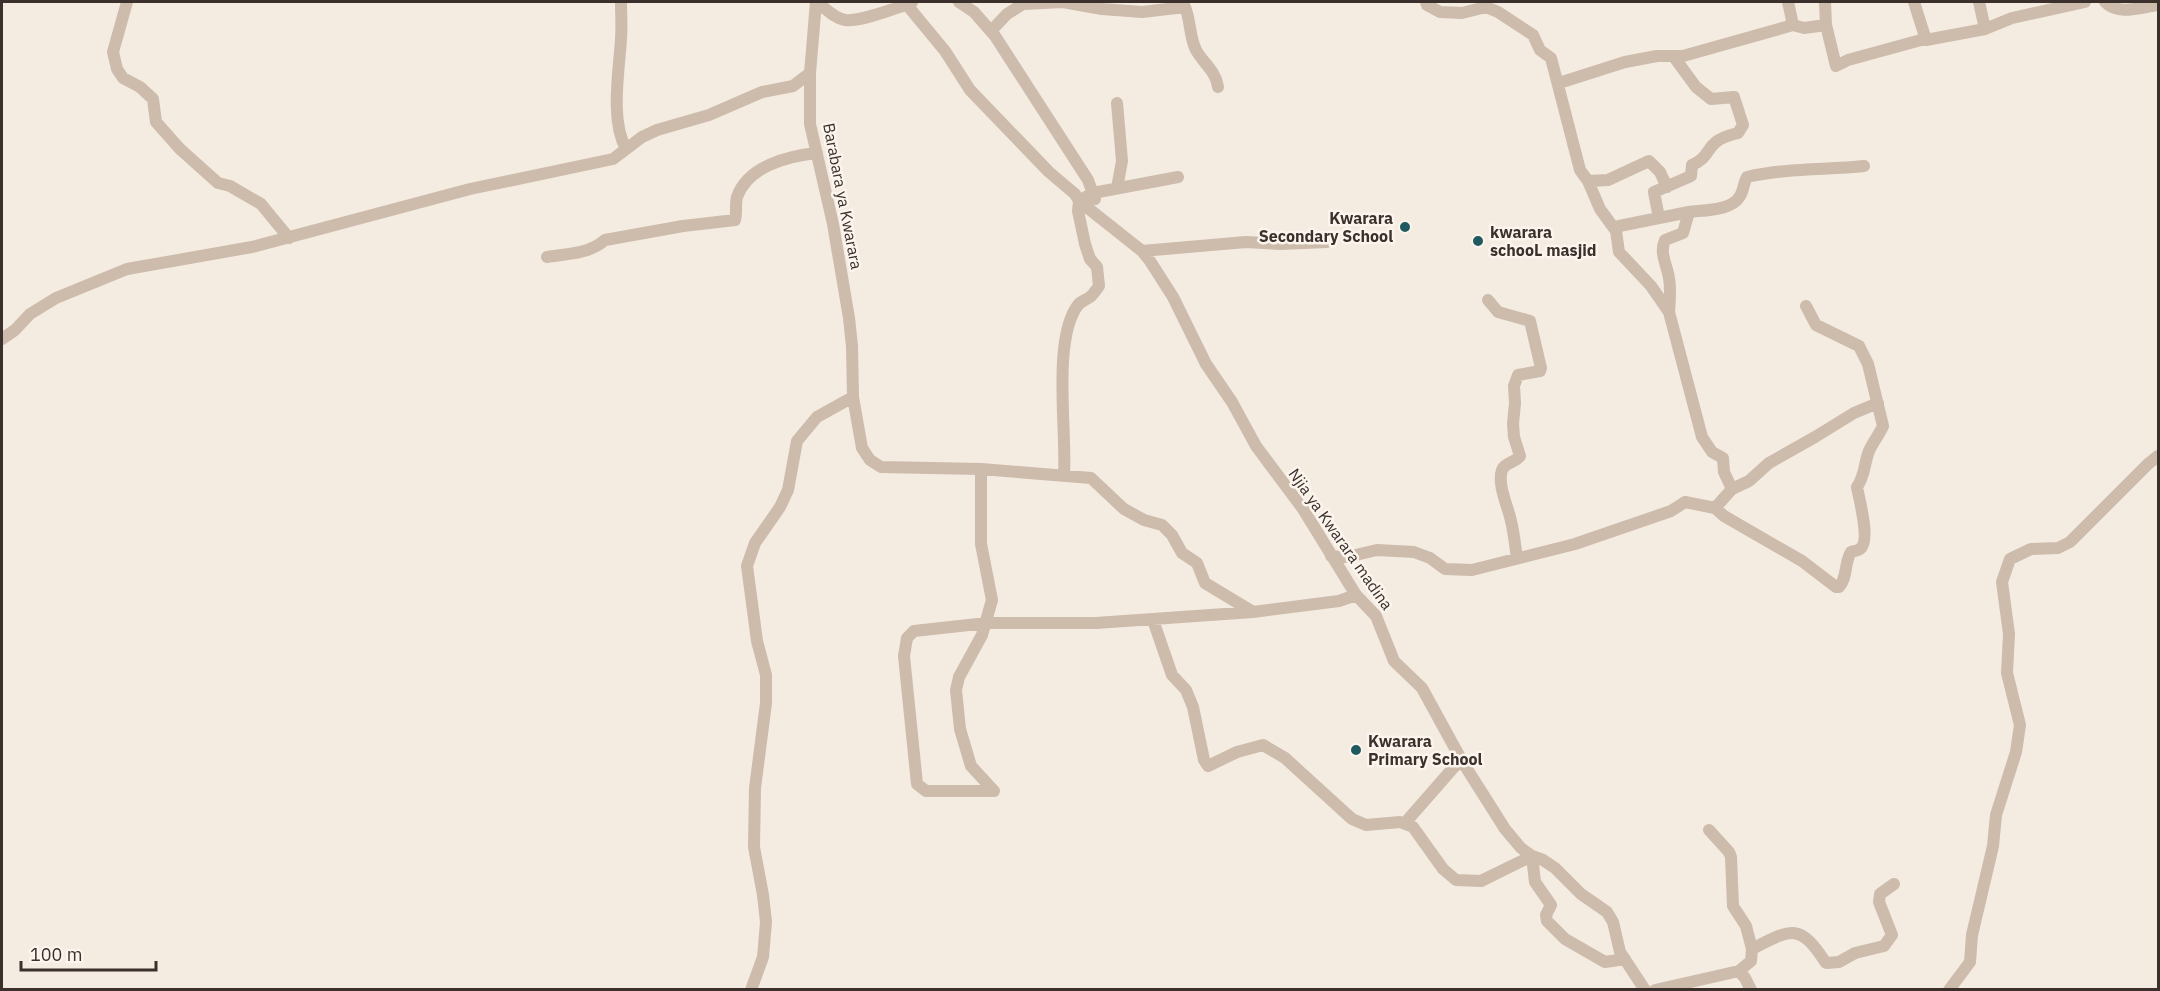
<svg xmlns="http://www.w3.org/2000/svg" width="2160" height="991" viewBox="0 0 2160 991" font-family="'IBM Plex Sans',sans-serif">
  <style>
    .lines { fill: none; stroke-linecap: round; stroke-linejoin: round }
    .minor { stroke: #cdbbac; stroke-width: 12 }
    .poi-dot { fill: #1f5a5e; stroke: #fbf5ee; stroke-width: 2 }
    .labels { text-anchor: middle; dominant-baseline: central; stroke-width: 5; stroke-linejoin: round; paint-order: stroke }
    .street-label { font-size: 16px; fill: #3b302b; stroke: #fbf5ee }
    .poi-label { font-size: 16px; font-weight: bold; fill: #3b302b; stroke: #fbf5ee; text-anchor: start }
  </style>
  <rect width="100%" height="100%" fill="#f4ebe1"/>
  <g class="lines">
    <path class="minor" d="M127,2L113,52L117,69L123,78L140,87L153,99L156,122L180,149L218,183L230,186L261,204L289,238
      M621,2C621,14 622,27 621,39C619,72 610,120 626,149
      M816,2L810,73V124L833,224L849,318L852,346L853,397L862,448L870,460L881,467L981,469L1091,478L1124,509L1144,520L1162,525L1172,535L1182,553L1197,563L1205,583L1253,612
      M817,2C825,8 834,18 845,20C861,22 891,9 907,5L912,2
      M959,2L974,12L995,36L1088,180L1095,199
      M1426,2L1427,5L1440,12L1462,13L1486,7L1498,12L1533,35L1540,50L1551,58L1580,170L1588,181L1600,209L1616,231L1619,252L1651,286L1669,312L1702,437L1712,452L1723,458L1724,472L1732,489
      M1788,2L1793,25
      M1825,2L1826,25L1836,66L1848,60L1921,40H1926L1985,29L2012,18L2085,2
      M1914,2L1926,40
      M1979,2L1985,29
      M2105,2C2118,16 2141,7 2158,5
      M907,5L945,51L970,90L1049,172L1075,194L1079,201L1142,251L1150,261L1173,297L1206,364L1232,402L1256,446L1303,509L1356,595L1376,616L1394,661L1422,688L1462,761L1505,829L1521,848L1532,856L1543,860L1555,868L1581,894L1607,912L1613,922L1620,952L1645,990
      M991,31L1007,14L1023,4L1063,2L1102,9L1142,12L1185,7C1191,21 1189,36 1196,50C1203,63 1216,71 1218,87
      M1559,83L1625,62L1657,56H1683L1793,25L1804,28L1826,25
      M1588,181L1608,180L1649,161L1660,172L1667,187
      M1117,188L1122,161L1117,103
      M1659,218L1654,192L1691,176L1692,165C1708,158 1706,150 1716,142C1722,137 1730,135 1738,133L1743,125L1734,97L1711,99L1696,87L1674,57
      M1616,232L1619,226L1689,212
      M1142,251L1246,242L1280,244L1327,242
      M547,257C567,254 589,254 605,240L683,226L735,220C737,212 735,205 737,197C748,166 788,156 817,153
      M1488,300L1498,312L1530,321L1541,368L1540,371L1518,375L1514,386L1515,403L1513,424L1514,437L1520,456C1515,463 1505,462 1502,470C1497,485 1508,506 1511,521C1514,533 1515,545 1517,558
      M1669,312C1670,300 1671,289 1669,278C1667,265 1659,253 1665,240L1683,233L1689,212C1704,210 1732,211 1740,196C1744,190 1743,184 1747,177C1786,168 1826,170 1864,166
      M2,339L15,330L30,314L56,298L127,269L252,247L470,189L613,159L642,137L657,130L709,115L762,92L793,86L810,73
      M981,469V544L992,600L982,635L959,677L956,690L960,729L971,766L994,791
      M1064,475C1067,432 1052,339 1078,305C1081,301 1086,300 1090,297C1094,294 1096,290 1099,286L1097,267L1090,259L1085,244L1078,211L1079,201L1093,193L1178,177
      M1715,508L1732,489L1749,481L1769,463L1815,437L1854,413L1878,403
      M1331,556L1347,557L1377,550L1414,552L1430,558L1445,569L1472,570L1575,544L1671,511L1685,502L1715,508L1724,516L1802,561L1836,587H1839C1848,577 1844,563 1851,552C1854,551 1857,551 1860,549C1871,541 1859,499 1857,487C1865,476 1864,464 1869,451C1873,442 1879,435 1883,426L1868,364L1859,346L1816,325L1806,306
      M1153,620L1172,675L1186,690L1193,707L1204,760L1208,766L1237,752L1263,745L1285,758L1352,819L1366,825L1400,822L1413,827L1443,869L1456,880L1481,881L1532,856L1535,882L1551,905L1546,915L1547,921L1565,939L1605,962L1625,959
      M994,791H926L917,784L904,656L907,638L914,631L987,623H1096L1253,612L1339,601L1356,595
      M1405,823L1454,767L1462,761
      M1709,830L1729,852L1731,857L1733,906L1746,926L1752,949L1751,961L1739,971
      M1752,949C1792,928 1800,923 1826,963L1839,962L1855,953L1884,946L1892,935L1879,902L1880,894L1894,884
      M751,990L763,957L766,922L763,895L754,847L755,788L766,703V675L757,641L747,566L755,543L780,507L788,490L797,441L817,417L853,397
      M1655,990L1739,971L1745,978L1751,990
      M1949,990L1970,962L1972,935L1993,846L1996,815L2016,752L2020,725L2007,673L2009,634L2002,582L2010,559L2031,549L2058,548L2070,542L2148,464L2158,456"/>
  </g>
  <g class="poi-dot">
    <circle cx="1405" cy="227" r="6"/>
    <circle cx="1478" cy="241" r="6"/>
    <circle cx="1356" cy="750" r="6"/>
  </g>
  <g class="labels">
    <g class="street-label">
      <text transform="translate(843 196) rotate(79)">Barabara ya Kwarara</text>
      <text transform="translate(1341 539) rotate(55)">Njia ya Kwarara madina</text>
    </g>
    <g class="poi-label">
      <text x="1393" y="218" text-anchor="end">Kwarara<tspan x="1393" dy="18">Secondary School</tspan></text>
      <text x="1490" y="232">kwarara<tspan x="1490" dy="18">schooL masjid</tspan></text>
      <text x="1368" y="741">Kwarara<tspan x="1368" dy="18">Primary School</tspan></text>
    </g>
  </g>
  <rect width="2160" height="991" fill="none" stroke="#3b302b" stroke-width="6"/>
  <path d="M21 961v9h135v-9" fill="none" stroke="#3b302b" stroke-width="3"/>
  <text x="30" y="961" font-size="18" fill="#3b302b" stroke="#fbf5ee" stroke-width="4.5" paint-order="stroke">100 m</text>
</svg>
